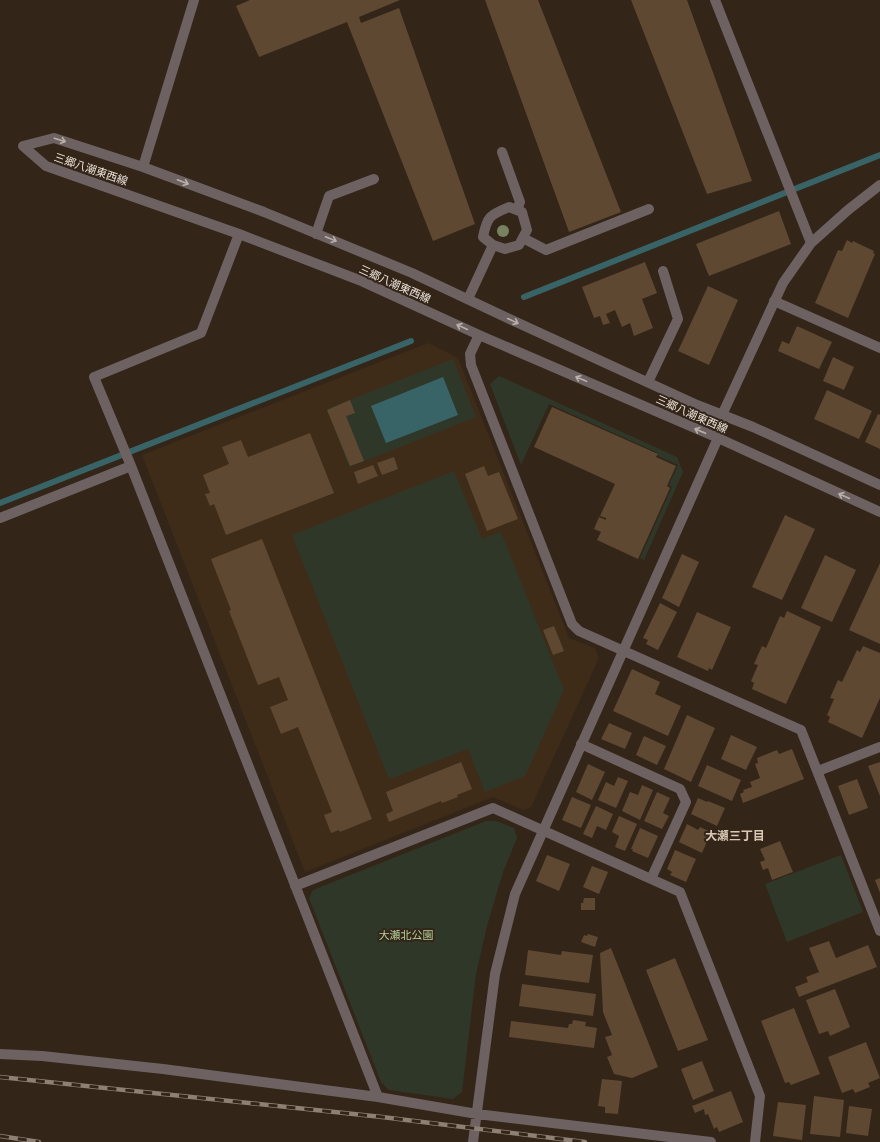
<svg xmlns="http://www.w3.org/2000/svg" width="880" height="1142" viewBox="0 0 880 1142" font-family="Ubuntu,'Noto Sans JP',sans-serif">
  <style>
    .built { fill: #3e2c19 }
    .green { fill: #2f3828 }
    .water { fill: #396467 }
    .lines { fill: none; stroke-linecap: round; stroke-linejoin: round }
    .stream { stroke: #396467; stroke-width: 6 }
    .building { fill: #5f4831 }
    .minor { stroke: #6d6261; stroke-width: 10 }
    .rail-casing { stroke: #8d8176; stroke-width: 4.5 }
    .rail { stroke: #332518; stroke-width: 3; stroke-dasharray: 9; stroke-linecap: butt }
    .tree { fill: #78825f }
    .oneway { stroke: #bab0aa }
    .labels { text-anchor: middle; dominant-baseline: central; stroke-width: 4; stroke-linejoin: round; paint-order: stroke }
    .street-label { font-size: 11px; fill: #ede4db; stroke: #332518 }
    .park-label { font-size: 11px; fill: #b1ce99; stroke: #332518 }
    .neighbourhood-label { font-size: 12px; font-weight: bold; fill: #dac8b7; stroke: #332518 }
  </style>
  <rect width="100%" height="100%" fill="#332518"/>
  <path class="built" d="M428,343L458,358L569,638L595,648L599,658L531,807L523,810L493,797L305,872L142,455Z"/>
  <path class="green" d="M453,359L476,417L349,467L327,409Z
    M499,376L677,457L683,472L644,560L640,558L672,487L669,485L678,465L658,456V453L549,404L521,465L490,384Z
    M454,471L482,539L501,532L564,690L525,776L485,792L468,749L389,779L292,535Z
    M486,821H496L514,828L517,838L503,872L487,926L476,974L462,1092L453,1099L389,1090L381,1082L309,898L313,890Z
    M841,855L863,912L787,942L765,884Z"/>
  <path class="water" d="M443,377L458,415L386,443L371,406Z"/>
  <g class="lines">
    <path class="stream" d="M524,297L880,155
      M0,503L411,341"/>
  </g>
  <path class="building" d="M250,0H400L359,17L361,23L399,8L475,224L433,241L347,22L259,57L236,6Z
    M485,0H538L621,212L569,232Z
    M631,0H687L752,181L707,194Z
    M779,211L791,244L709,276L696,244Z
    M847,240L852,243L853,241L874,251L873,253L875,254L848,318L815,303L838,250L842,251Z
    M645,262L657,293L642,299L653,328L634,336L630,323L622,327L615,310L606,314L610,323L603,325L600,316L594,318L582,287Z
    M708,286L738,300L709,365L678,351Z
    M797,326L832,342L819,369L778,351L782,341L789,344Z
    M833,357L854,367L844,390L823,381Z
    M827,390L872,411L859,439L814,419Z
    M350,400L355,413L346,416L364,461L350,466L327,410Z
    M552,407L658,454L656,457L676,466L667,486L670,488L638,559L597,540L601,532L594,529L599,517L606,520V518L600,516L615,484L534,447Z
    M878,414L880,415V449L865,442Z
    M310,433L334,493L226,535L214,504L210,506L205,494L210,493L203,475L229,464L222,447L241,440L248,457Z
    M394,457L398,469L382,475L377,463Z
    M373,465L378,476L358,484L354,472Z
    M484,466L488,476L499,472L518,519L487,531L465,474Z
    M785,515L815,529L782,600L752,587Z
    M262,539L372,819L340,832L339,830L331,833L324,815L332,812L298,727L281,734L270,707L288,700L279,677L258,685L229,611L231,610L211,559Z
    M682,554L699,562L679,607L662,598Z
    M825,555L856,570L832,622L801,608Z
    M880,563V644L849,630Z
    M660,603L677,612L658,650L646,644L648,640L643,638Z
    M787,611L821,627L786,704L752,689L754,683L751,681L758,665L754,664L762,646L766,648L780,616L784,618Z
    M697,612L731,627L712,670L709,668L708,671L677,657Z
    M554,626L564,651L553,655L543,630Z
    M863,646L880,653V698L862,738L828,722L830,717L827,715L834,699L830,698L838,680L842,682L857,650L860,652Z
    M632,669L660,682L655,694L681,706L668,736L613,711Z
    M687,715L715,728L691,782L664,769Z
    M609,723L632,733L625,749L601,739Z
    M731,735L757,747L746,770L721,759Z
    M644,736L666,746L657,765L636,755Z
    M792,749L804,779L743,803L740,794L744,792L743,790L752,787L750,782L760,778L755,764L758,763L757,758L777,750L779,754Z
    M461,762L472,789L457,795L458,797L442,803L441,801L389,822L386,814L393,811L386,792Z
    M880,762V796L868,766Z
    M588,764L605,772L592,800L576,792Z
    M707,765L741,780L732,801L698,786Z
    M618,777L628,781L616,808L598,800L606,782L614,786Z
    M857,779L868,808L849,815L838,786Z
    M642,785L653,790L640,820L622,811L630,792L638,795Z
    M657,792L670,798L663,813L669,816L662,829L644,821Z
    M572,797L591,805L581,828L562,820Z
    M698,798L707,802L708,801L725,808L717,826L691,814Z
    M596,806L613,814L606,830L597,826L592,838L583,834Z
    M619,816L637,824L625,851L615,847L619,836L612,832Z
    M687,824L698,830L700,827L711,832L702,853L679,842Z
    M640,828L658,836L648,858L632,851L633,849H631Z
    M780,841L793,872L772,880L768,868L763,870L760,862L765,860L760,849Z
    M675,850L696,859L686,882L670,875L672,872L667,869Z
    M547,855L570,864L559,891L536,881Z
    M592,866L608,872L599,894L583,887Z
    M880,878V893L875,880Z
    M584,898H595V910H581V903H583Z
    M588,934L598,937L595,947L581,942L584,935L587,936Z
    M829,941L836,958L868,945L877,967L799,997L795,987L808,982L806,977L819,972L809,948Z
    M611,948L658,1067L632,1078L614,1074L607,1057L612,1055L605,1037L612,1035L603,1012L600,953Z
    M528,950L561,955L562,951L593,955L589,983L525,975Z
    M675,958L708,1040L678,1051L646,970Z
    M522,984L596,994L593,1016L519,1006Z
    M835,989L850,1027L830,1036L828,1031L819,1034L806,1000Z
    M794,1008L820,1074L791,1085L789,1082L785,1083L761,1021Z
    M573,1020L586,1022L585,1026L597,1028L594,1048L509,1037L511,1021L568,1028L569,1024H572Z
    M866,1042L880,1078L868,1083L870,1087L855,1093L853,1089L842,1093L828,1057Z
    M702,1061L714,1091L693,1100L681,1069Z
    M602,1079L622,1081L618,1114L605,1113V1107L598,1106Z
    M731,1091L743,1122L719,1132L717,1127L714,1129L708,1114L705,1115L704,1109L695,1113L692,1106Z
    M814,1096L844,1100L840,1137L810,1134Z
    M778,1102L806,1105L802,1140L773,1136Z
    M849,1106L872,1109L868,1136L846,1133Z"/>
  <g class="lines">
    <path class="minor" d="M715,0L811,243
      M23,146L46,166L239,234L359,280L479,335L718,438L880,512
      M23,146L54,138L143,167L264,212L412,273L516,322L697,405L753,427L880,485
      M502,152L520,202L517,210
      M143,167L194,0
      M239,234L201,333L94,377L131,466L378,1097
      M316,234L329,196L374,179
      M523,238L546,250L649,209
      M468,299L493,245L483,237C487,216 490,215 509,207L522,212L527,230L519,245L505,249L493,245
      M774,301L880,348
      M479,335L470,354L471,365L572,624L579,631L801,730L880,931
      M648,382L678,319L663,271
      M0,518L131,466
      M581,744L680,789L686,802L651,879
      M818,771L880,747
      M295,886L493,808L680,892L760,1096L755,1142
      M0,1054L42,1056L163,1069L378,1097L477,1114L711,1142
      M473,1142L495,974L515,894L718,438L722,415L783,283L811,243L848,210L880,185"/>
    <g class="rail-casing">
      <path id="rail" d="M0,1077L382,1117L585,1142
        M0,1136L39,1142"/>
    </g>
    <use href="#rail" class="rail"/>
  </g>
  <circle class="tree" cx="503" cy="231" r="6"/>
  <defs><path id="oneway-shaft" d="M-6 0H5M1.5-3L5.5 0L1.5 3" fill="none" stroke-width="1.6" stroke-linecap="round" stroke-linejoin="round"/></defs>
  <g class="oneway">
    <use href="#oneway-shaft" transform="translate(60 140) rotate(17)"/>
    <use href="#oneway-shaft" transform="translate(183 182) rotate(21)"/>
    <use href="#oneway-shaft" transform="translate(331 239) rotate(22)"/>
    <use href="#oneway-shaft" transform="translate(513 321) rotate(25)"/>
    <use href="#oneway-shaft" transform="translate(462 327) rotate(-155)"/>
    <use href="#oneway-shaft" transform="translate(581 379) rotate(-157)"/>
    <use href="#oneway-shaft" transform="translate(700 431) rotate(-157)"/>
    <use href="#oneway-shaft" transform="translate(844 496) rotate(-156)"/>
  </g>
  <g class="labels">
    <g class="street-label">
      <text transform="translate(91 169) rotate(19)">三郷八潮東西線</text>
      <text transform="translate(395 284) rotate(24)">三郷八潮東西線</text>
      <text transform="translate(692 414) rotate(24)">三郷八潮東西線</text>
    </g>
    <g class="park-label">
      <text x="406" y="935">大瀬北公園</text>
    </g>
    <g class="neighbourhood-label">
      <text x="735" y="835">大瀬三丁目</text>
    </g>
  </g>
</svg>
